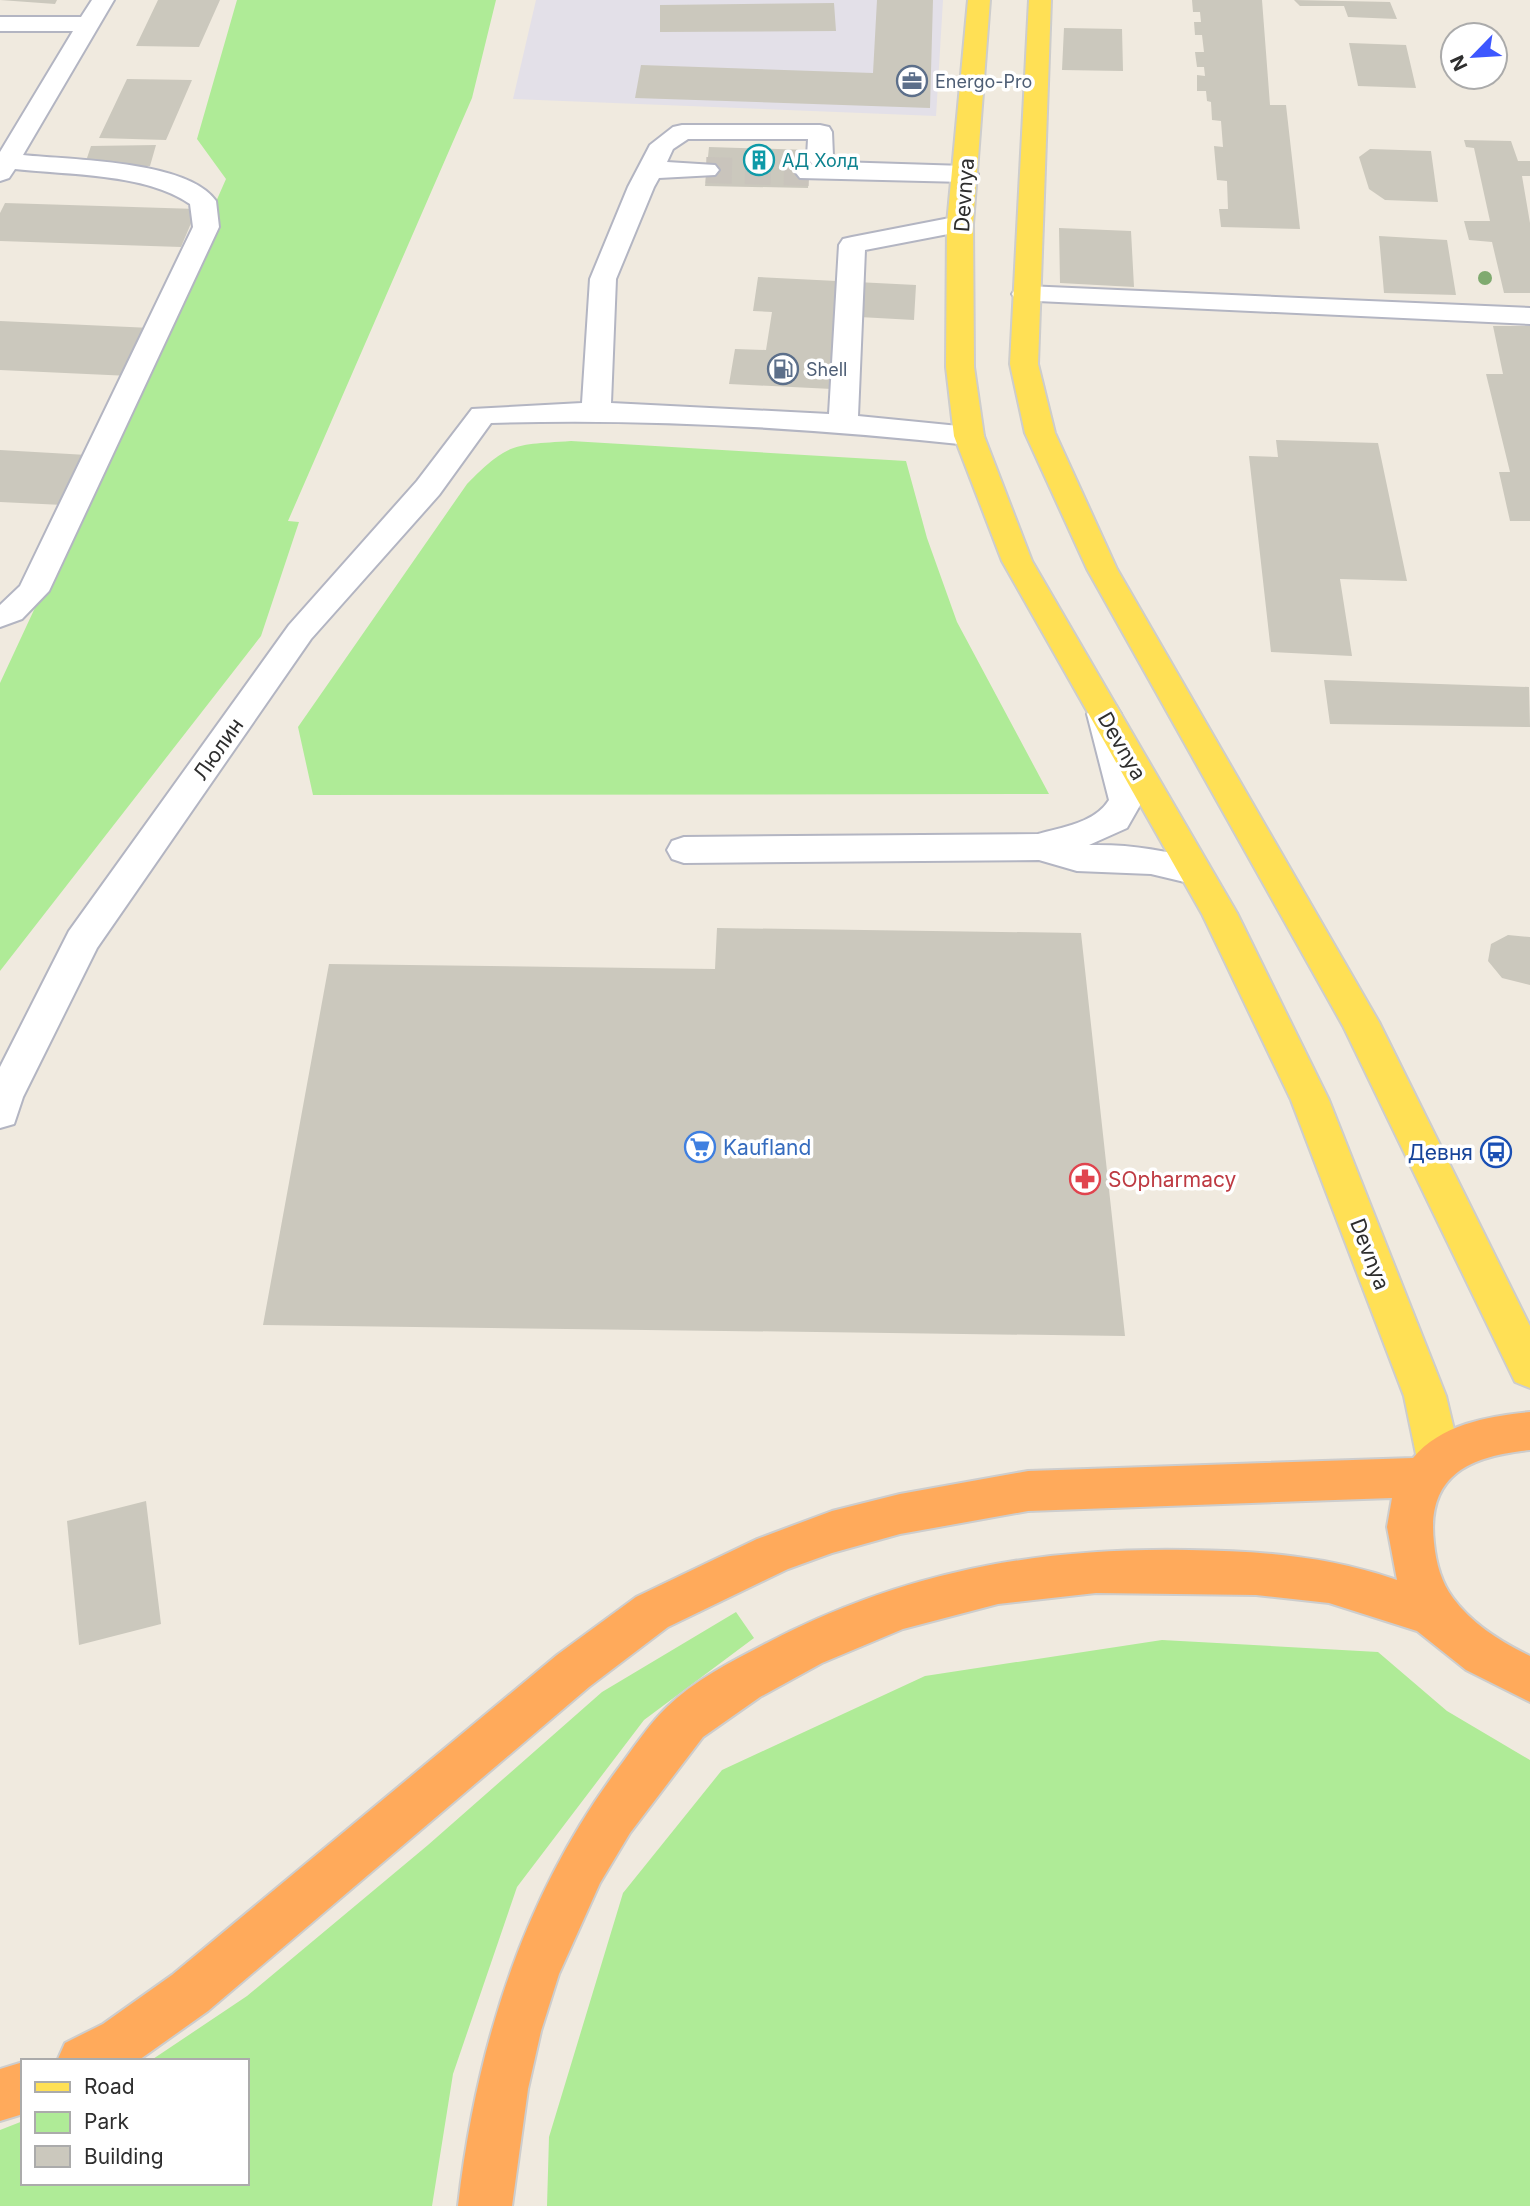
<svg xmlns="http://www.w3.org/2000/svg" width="1530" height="2206" viewBox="0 0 1530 2206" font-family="Inter,sans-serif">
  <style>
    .industrial { fill: #e3e0e8 }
    .green { fill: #afeb97 }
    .building { fill: #cbc8bd }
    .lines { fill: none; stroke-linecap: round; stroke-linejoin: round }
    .minor-tunnel { stroke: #c9c4bc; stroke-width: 26; stroke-dasharray: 26 13; stroke-linecap: butt }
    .minor-casing { stroke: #b3b5c2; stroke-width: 4 }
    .major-casing { stroke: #cdcdcd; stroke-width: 4 }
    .highway-casing { stroke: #cdcdcd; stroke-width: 4 }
    .minor { fill: #fff; fill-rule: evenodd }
    .major { fill: #ffe055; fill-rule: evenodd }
    .highway { fill: #ffaa5b; fill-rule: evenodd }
    .tree { fill: #7faa6f }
    .labels { text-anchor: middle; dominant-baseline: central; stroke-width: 7; stroke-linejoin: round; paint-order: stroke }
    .far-service-label { font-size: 18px; fill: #4e5e75; stroke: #fff; text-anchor: start }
    .far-culture-label { font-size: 18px; fill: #0d838f; stroke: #fff; text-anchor: start }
    .street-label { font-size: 21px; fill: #2e2e2e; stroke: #fff }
    .shop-label { font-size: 21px; fill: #366cbe; stroke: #fff; text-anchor: start }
    .transit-label { font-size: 21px; fill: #164399; stroke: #fff; text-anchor: end }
    .health-label { font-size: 21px; fill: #be3a42; stroke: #fff; text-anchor: start }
  </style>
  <rect width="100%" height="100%" fill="#f0eadf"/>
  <path class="industrial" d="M536,0H943L936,116L513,99Z"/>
  <path class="green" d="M237,0H496L472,98L288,521L299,522L261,636L0,971V683L73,526L226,179L197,139Z
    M571,441L906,461L927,538L957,622L1049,794L313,795L298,727L467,484C508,442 514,445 571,441Z
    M736,1612L754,1638L644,1720L517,1887L453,2074L432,2206H0V2130L23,2121V2183H247V2061H150L247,1996L428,1845L602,1692Z
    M1162,1640L1378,1652L1447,1711L1530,1760V2206H547L549,2137L623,1893L722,1770L925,1676Z"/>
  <path class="building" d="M0,0H57L55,4Z
    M158,0H220L199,47L136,46Z
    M877,0H933L930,108L635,98L641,65L873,73Z
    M1192,0H1262L1270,105H1286L1300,229L1221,227L1219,209H1228L1227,181L1217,180L1214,146L1223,147L1221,121L1212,120L1211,102L1207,101L1206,91H1197V75L1205,76L1204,67H1197L1195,52H1204L1202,35H1195L1194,22H1201L1200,12H1193Z
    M1294,0L1390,2L1397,19L1348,17L1344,6H1300Z
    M834,3L836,31L660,32V5Z
    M1064,28L1122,29L1123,71L1062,70Z
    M1349,43L1406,45L1416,88L1358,86Z
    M127,79L192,80L166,140L99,138Z
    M1464,140L1511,141L1518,161H1530V176H1522L1530,223V293H1504L1492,242L1469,240L1464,221H1490L1474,148L1466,147Z
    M156,145L150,166L84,167L91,146Z
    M709,147L810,150L808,188L705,186Z
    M1370,149L1431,151L1438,202L1385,200L1369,189L1359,157Z
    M5,203L197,209L181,247L0,241V213Z
    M1059,228L1131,231L1134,287L1060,283Z
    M1379,236L1447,240L1456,295L1384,293Z
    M758,277L916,285L914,320L841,316L832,389L729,384L735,349L766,350L772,312L753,311Z
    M0,321L151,328L130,376L0,370Z
    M1493,326H1530V521H1510L1499,472H1510L1486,374H1503Z
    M1276,440L1378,443L1407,581L1340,579L1352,656L1271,652L1249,456L1278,457Z
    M0,450L87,455L63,505L0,502Z
    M1324,680L1529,687L1530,727L1330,724Z
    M717,928L1081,933L1125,1336L263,1325L329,964L715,969Z
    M1508,935L1530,937V985L1502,978L1488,961L1491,944Z
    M146,1501L161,1624L79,1645L67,1521Z"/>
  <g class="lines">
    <path class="minor-tunnel" d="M706,170L809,173"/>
    <g class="minor-casing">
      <path id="minor" d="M92,0H114L23,155C70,160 188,160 216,201L219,227L49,591L22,619L0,627V605L20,586L193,227L190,204C145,173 69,175 15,169L9,178L0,181V152L73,31H0V17H81Z
        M682,125H820L829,127L832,132L833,156L838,162L965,166L974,169L978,174L974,179L965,182L800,178L796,173L800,168L813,165L807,157L808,139H688L673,149L667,162L715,165L719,170L715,175L659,178L654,187L616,279L611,403L829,414L839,245L843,239L852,237L960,216L969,218L973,224L969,230L865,250L858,416L969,427L979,430L984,436L979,442L969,445C810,428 651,418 491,423L439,495L311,639L97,948L23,1097L14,1124L0,1128V1067L69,931L289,625L417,481L472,409L582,403L590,279L628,187L650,145L673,127Z
        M1026,286L1530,308V324L1016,300L1012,294L1016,288Z
        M1104,703L1116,706L1121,714L1143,800L1127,828L1089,845C1129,844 1167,850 1205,862L1211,871L1205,880L1193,884L1151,874L1077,871L1039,860L684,863L672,859L667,850L672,841L684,837L1038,834C1062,827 1095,823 1109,800L1087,714L1092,706Z"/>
    </g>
    <g class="major-casing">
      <path id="major" d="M968,0H990L973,224L974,367L984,436L1032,561L1237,913L1329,1100L1446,1396L1461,1459L1454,1473L1439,1479L1424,1473L1417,1459L1404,1396L1291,1100L1202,914L1002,561L954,436L946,367L947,224Z
        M1029,0H1051L1038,364L1055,433L1117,569L1379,1022L1530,1326V1388L1515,1382L1343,1026L1087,569L1025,433L1010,364Z"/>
    </g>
    <g class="highway-casing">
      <path id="highway" d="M1530,1412V1450C1471,1456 1426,1474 1434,1543C1436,1563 1441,1582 1453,1598C1472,1624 1501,1642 1530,1656V1702L1466,1670L1417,1631L1329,1603L1256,1595L1096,1593L998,1604L903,1629L822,1663L760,1697L703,1737L630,1833L600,1883L559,1974L541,2031L528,2089L512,2206H458C476,2049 522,1898 617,1770C633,1749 648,1725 667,1707C695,1680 732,1661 767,1643C903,1572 1037,1547 1189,1550C1260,1551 1329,1556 1397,1580L1387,1527L1392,1498L1028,1511L900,1534L832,1553L788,1569L668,1627L589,1687L208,2011L139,2060L57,2061L65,2043L103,2024L172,1975L557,1655L636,1597L757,1539L832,1511L900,1494L1028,1471L1413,1458C1441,1424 1489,1416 1530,1412Z
        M23,2062V2114L0,2121V2069Z"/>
    </g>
    <use href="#minor" class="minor"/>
    <use href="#major" class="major"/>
    <use href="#highway" class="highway"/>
  </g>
  <circle class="tree" cx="1485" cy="278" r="7"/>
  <defs>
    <g id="office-ring" transform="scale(1.575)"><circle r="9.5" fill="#fff" stroke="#5c6f8a" stroke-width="1.5"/><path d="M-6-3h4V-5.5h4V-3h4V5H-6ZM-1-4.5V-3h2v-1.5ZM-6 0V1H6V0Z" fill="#5c6f8a"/></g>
    <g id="building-ring" transform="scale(1.575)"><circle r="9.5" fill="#fff" stroke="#0f9aa8" stroke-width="1.5"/><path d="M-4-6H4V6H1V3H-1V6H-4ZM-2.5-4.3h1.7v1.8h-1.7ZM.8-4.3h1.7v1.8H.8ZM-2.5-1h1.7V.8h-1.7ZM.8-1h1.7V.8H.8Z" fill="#0f9aa8"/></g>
    <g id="fuel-ring" transform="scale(1.575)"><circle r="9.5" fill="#fff" stroke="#5c6f8a" stroke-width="1.5"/><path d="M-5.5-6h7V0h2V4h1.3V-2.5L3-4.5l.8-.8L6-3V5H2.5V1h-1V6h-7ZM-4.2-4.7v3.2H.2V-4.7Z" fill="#5c6f8a"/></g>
    <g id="supermarket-ring" transform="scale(1.575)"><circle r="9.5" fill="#fff" stroke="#3f7fe0" stroke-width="1.5"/><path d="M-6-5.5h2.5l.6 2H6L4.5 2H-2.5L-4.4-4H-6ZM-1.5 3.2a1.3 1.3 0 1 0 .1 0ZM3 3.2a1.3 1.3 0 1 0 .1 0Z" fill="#3f7fe0"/></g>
    <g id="bus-ring" transform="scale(1.575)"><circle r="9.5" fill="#fff" stroke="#1a4fb4" stroke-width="1.5"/><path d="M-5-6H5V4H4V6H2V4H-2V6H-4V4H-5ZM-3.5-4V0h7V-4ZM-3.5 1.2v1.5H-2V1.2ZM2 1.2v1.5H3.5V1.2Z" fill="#1a4fb4"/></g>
    <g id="pharmacy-ring" transform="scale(1.575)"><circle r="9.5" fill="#fff" stroke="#e0444e" stroke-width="1.5"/><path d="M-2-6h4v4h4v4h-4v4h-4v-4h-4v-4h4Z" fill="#e0444e"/></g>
  </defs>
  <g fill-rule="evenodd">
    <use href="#office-ring" x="912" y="81"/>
    <use href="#building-ring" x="759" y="160"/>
    <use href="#fuel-ring" x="783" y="369"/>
    <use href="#supermarket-ring" x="700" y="1147"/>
    <use href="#bus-ring" x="1496" y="1152"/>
    <use href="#pharmacy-ring" x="1085" y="1179"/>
  </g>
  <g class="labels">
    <g class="far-service-label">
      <text x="935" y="81">Energo-Pro</text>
      <text x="806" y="369">Shell</text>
    </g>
    <g class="far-culture-label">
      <text x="782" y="160">АД Холд</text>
    </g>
    <g class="street-label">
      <text transform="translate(964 195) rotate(-86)">Devnya</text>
      <text transform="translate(1122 746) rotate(60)">Devnya</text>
      <text transform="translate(218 749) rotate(-55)">Люлин</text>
      <text transform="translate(1370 1254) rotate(69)">Devnya</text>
    </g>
    <g class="shop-label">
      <text x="723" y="1147">Kaufland</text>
    </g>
    <g class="transit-label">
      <text x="1473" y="1152">Девня</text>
    </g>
    <g class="health-label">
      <text x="1108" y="1179">SOpharmacy</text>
    </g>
  </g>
  <rect x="21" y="2059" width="228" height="126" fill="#ffffff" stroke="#ababab" stroke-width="2"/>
  <rect x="35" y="2082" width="35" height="10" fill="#ffe055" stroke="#ababab" stroke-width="2"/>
  <text x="84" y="2094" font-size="21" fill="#2e2e2e">Road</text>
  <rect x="35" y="2112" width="35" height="21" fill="#afeb97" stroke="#ababab" stroke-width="2"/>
  <text x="84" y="2129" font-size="21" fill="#2e2e2e">Park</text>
  <rect x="35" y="2146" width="35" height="21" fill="#cbc8bd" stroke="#ababab" stroke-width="2"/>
  <text x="84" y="2164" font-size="21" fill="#2e2e2e">Building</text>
  <g transform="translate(1474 56) rotate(245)"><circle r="33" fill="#ffffff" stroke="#ababab" stroke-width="2"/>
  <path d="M0-5L12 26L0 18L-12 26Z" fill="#3d57ff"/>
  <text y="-10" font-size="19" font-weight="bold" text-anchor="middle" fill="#2e2e2e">N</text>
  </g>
</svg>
